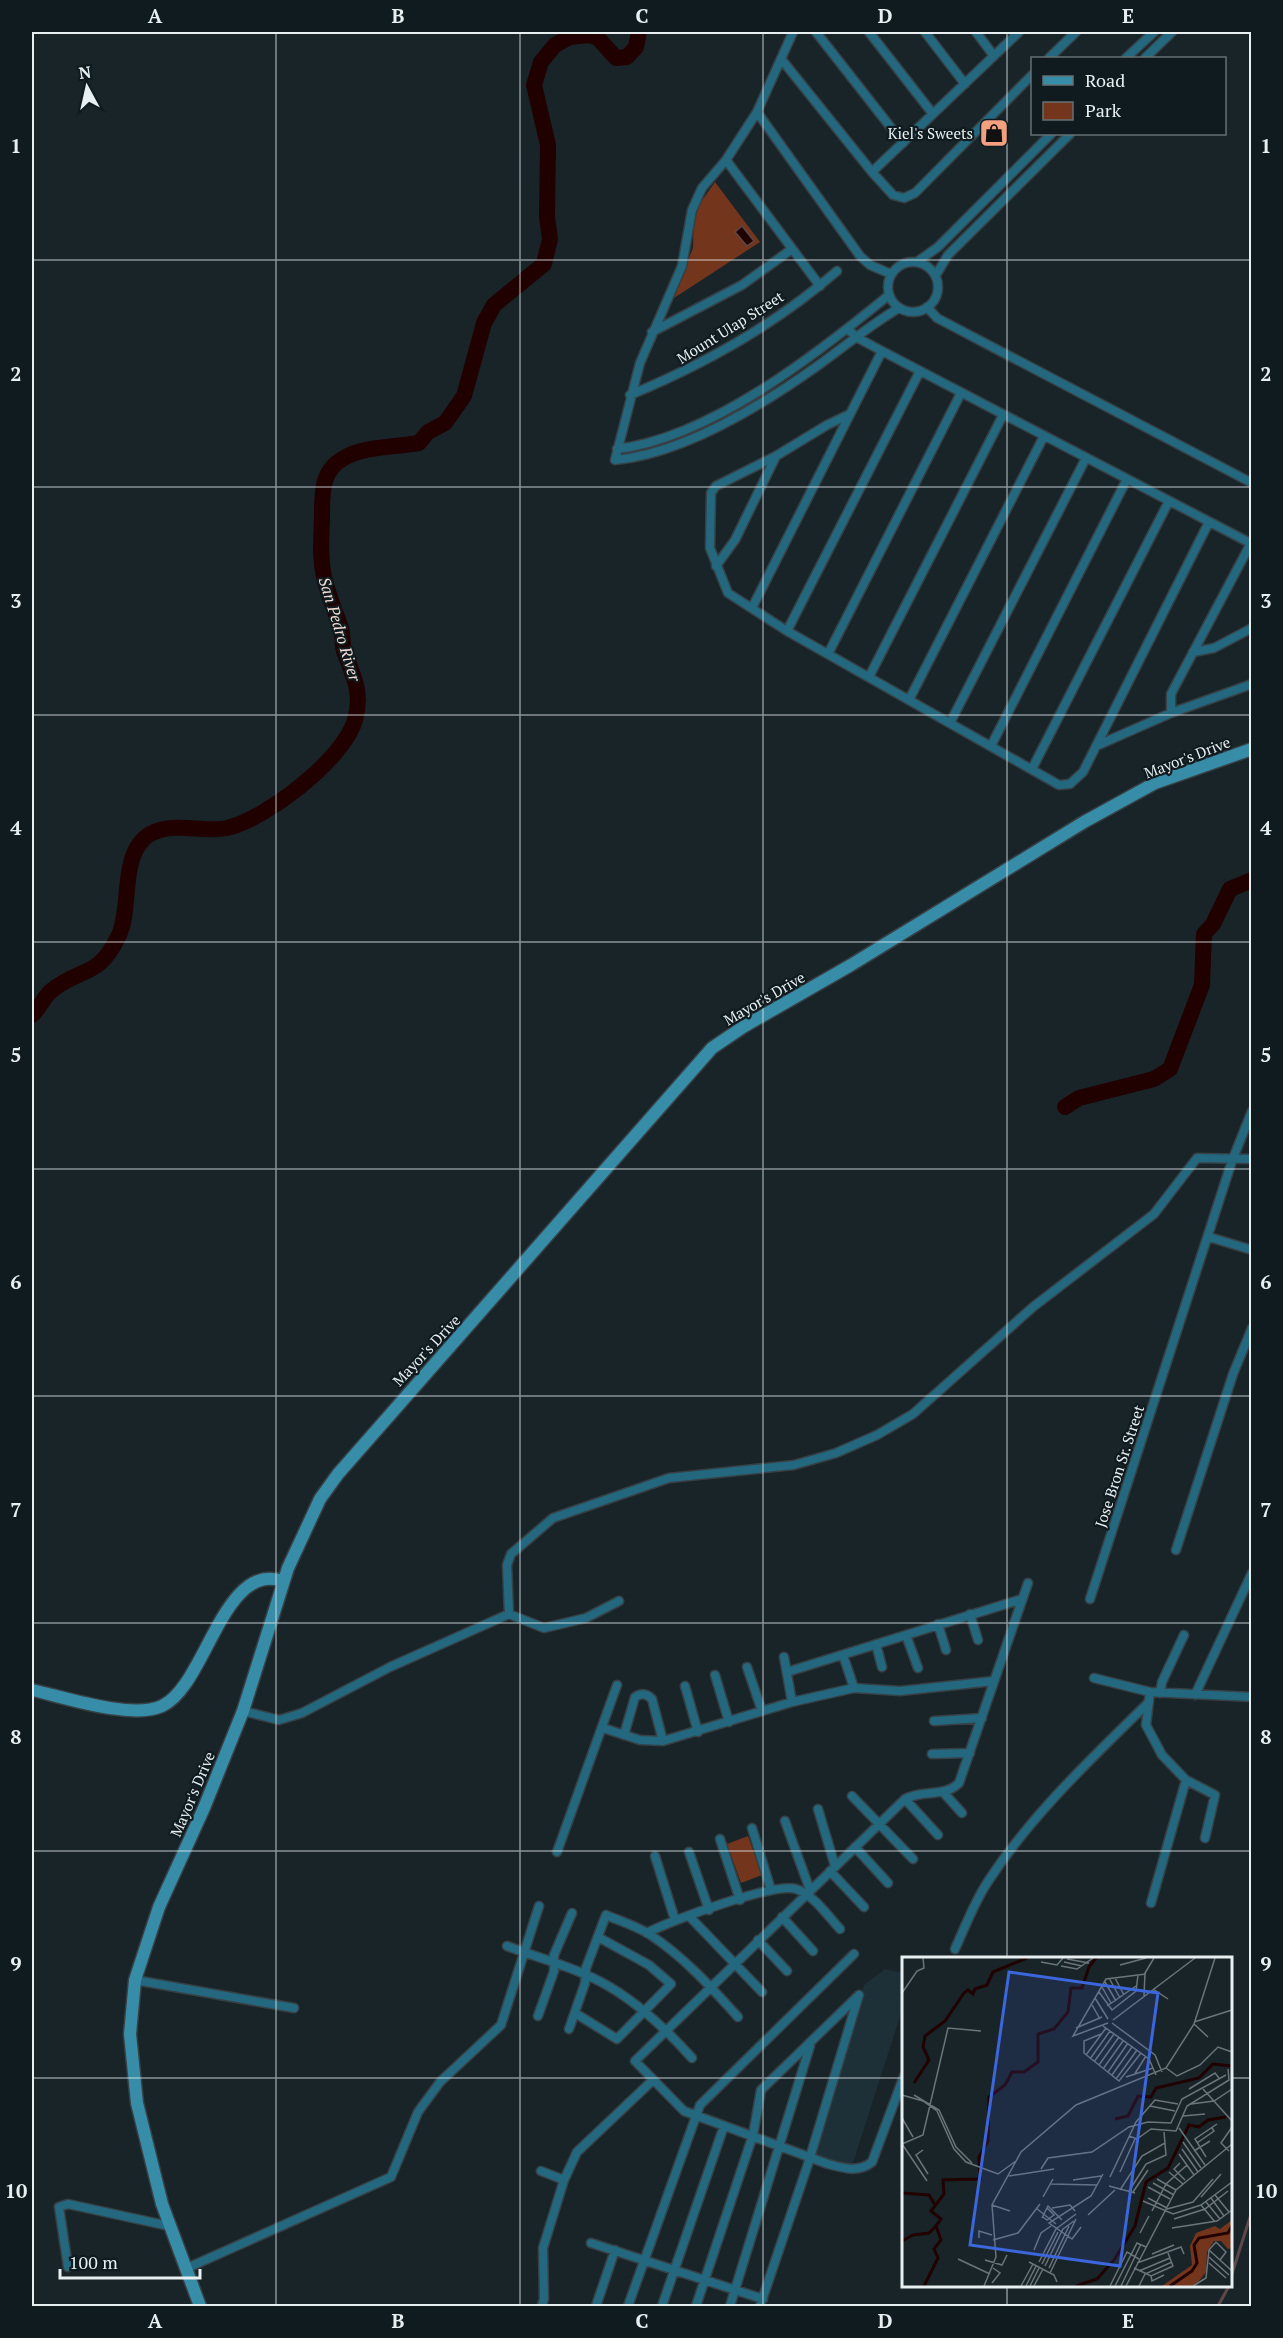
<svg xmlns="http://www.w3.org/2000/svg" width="1283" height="2338" viewBox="0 0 1283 2338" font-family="'PT Serif',serif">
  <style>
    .built { fill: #1d3037 }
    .green { fill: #73351b }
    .water { fill: #210100; stroke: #5c4848; stroke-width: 1.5 }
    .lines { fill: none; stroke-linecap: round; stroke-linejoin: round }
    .stream { stroke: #5c4848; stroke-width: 3 }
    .river { stroke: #210100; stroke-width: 16 }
    .street-casing { stroke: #364045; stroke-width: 11 }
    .secondary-casing { stroke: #364045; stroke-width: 15 }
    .street { stroke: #23687e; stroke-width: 8 }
    .secondary { stroke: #378ca8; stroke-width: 12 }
    .grid { fill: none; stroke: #e7eff1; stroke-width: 1.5; stroke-opacity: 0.55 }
    .labels { text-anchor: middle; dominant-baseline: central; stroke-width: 4.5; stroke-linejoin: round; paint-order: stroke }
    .poi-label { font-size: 15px; fill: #e7eff1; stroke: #101b1f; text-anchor: end }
    .street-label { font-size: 15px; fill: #e7eff1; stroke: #101b1f }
    .water-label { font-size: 16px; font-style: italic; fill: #f2dcd3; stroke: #101b1f }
    .inset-river { fill: none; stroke: #210100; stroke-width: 3 }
    .inset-road { fill: none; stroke: #6b7579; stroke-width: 1.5 }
    .view { fill: #3b66dc; fill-opacity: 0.15; stroke: #3b66dc; stroke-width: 3 }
    .inset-edge { fill: none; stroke: #e7eff1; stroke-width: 3 }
    .neatline { fill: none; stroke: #e7eff1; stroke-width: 2 }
    .grid-label { font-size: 20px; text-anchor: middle; font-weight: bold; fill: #e7eff1 }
  </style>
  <rect width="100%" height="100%" fill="#192429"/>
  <path class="built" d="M885,1969L903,1973V2007L850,2172L811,2161L864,1985Z"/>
  <path class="green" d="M715,182L760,242L674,298L693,248L694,212Z
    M748,1836L762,1875L741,1883L727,1844Z"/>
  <path class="water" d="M742,226L754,241L747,246L735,232Z"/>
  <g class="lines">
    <path class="stream" d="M1230,2280L1252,2211
      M1218,2306L1229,2286"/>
    <path class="river" d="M32,1015C40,1008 43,998 51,991C81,966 98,980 119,935C132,907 119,853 150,834C173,821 202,833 227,828C266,819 344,759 355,720C363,692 353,676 344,651C342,643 343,635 341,628C335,611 328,595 324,577C319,555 322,535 322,513C322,491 322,470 344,458C364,446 396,447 419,443L428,432L445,423L464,396L484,323L494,305L544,264L550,239L547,217L548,145L534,85L541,62L555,45L570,37L589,35L598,38L616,58L627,57L636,47L639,32
      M1065,1107L1079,1098L1154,1079L1170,1069L1202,985L1204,934L1213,924L1230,889L1252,880"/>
    <g class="street-casing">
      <path id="street" d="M793,32L757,112L726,160L702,188L692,210L682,266L640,363L615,460C682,454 759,407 813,369C842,349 868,326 899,308
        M816,32L903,143
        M869,32L933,114
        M925,32L965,84
        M976,32L994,56
        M1049,58L1076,32
        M1126,58L1154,32
        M1145,58L1172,32
        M782,60L872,172L893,195L904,198L915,193L1032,75
        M757,112L860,256L870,265L891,274
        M726,160L820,286
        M872,172L1019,32
        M888 287a25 25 0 1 1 50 0a25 25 0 1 1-50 0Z
        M917,262L938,247L1051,134
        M936,275L948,255L1070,134
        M927,307L937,318L1252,483
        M848,329L856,337L882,351L1252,544
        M652,332L742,285L792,249
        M630,395C705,364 776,324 837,271
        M850,414L827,425L776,456L716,486L711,493L710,548L728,593L787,631L1059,785L1070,784L1083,772L1209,522
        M617,449C710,438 817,354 889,295
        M716,566L735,540L776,456
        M752,608L882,351
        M787,631L920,371
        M1193,652L1214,648L1252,628
        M828,654L961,393
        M869,677L1003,415
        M909,700L1044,436
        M1171,713V694L1251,543
        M950,723L1086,458
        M991,746L1127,479
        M1096,746L1171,713L1252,684
        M1032,769L1169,501
        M1209,1237L1252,1250
        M1176,1550L1233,1374L1252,1328
        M1090,1599L1232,1161L1252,1111
        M509,1614L507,1565L511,1554L553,1518L669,1478L794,1465L836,1453L877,1435L913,1414L1033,1307L1154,1214L1197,1158L1252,1159
        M970,1614L978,1640
        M938,1624L946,1650
        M906,1635L918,1668
        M876,1644L882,1667
        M843,1655L854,1688
        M784,1657L792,1702
        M747,1667L762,1711
        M787,1672L1022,1599
        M715,1675L729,1722
        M1094,1678L1150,1692L1252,1697
        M685,1686L698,1732
        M1150,1692L1146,1725L1162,1755L1186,1780L1215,1795L1205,1838
        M1160,1693L1162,1682L1184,1635
        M1195,1695L1252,1573
        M243,1711L279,1720L302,1713L390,1667L509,1614L544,1628L586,1618L619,1601
        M934,1721L982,1718
        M603,1728L640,1740L663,1741L792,1702L854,1688L900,1691L994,1681
        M624,1735L635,1697C641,1693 646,1693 652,1699L663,1741
        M932,1754L970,1753
        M943,1792L962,1813
        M852,1796L913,1859
        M905,1799L938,1835
        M818,1809L835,1866
        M785,1821L810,1890
        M752,1828L771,1890
        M720,1839L740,1900
        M855,1847L888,1883
        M557,1852L617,1685
        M689,1852L709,1910
        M655,1856L675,1920
        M830,1871L864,1907
        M1151,1903L1186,1780
        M689,1916L762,1992
        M782,1917L813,1951
        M647,1933C669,1921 775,1882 796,1889C814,1895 827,1915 840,1929
        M758,1940L787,1971
        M507,1946C538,1958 572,1966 601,1982C637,2001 666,2029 692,2058
        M955,1949C965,1927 974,1903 987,1883C1031,1815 1091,1759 1149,1702
        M135,1980L294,2008
        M575,2013L617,2039L671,1984L649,1965L598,1937
        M538,2016L554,1971V1955L572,1913
        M569,2029L585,1983L586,1968L606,1915C620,1921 636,1926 649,1934C683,1956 711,1987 738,2017
        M904,2076L872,2162C859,2173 843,2168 828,2164L684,2111L635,2061L905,1799C922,1789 944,1798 959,1783L1028,1583
        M541,2171L564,2180
        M591,2243L763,2299
        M68,2267L59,2207L68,2204L169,2226
        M185,2269L391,2177L418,2112L440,2082L501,2025L539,1906
        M542,2305L544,2299L543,2248L564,2180L577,2152L653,2080
        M596,2306L615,2250
        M628,2306L700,2105L854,1954
        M662,2306L724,2126
        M696,2306L753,2135L761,2090L859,1995
        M730,2306L810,2046
        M760,2306L808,2164L858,1998"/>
    </g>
    <g class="secondary-casing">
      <path id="secondary" d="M32,1690C64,1697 131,1720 162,1706C206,1686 223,1560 283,1581
        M200,2306L162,2204L137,2103L130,2034L135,1980L159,1907L204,1808L243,1711L288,1568L320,1499L338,1474L712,1048L743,1027L851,965L1084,822L1155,783L1252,749"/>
    </g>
    <use href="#street" class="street"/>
    <use href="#secondary" class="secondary"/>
  </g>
  <path class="grid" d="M276,32V2306M520,32V2306M763,32V2306M1007,32V1958M32,260H1252M32,487H1252M32,715H1252M32,942H1252M32,1169H1252M32,1396H1252M32,1623H1252M32,1851H1252M32,2078H904M1230,2078H1252M1007,2286V2306"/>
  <defs>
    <g id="shop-square" transform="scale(1.5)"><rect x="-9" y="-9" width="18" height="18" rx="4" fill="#f2a080" stroke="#101b1f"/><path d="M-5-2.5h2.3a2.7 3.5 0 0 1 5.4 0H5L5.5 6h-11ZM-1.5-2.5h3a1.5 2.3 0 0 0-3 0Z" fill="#111"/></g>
  </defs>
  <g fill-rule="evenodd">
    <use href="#shop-square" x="994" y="133"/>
  </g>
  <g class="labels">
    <g class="poi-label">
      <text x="973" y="133">Kiel's Sweets</text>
    </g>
    <g class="street-label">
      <text transform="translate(730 327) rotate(-32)">Mount Ulap Street</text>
      <text transform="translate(1187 757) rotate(-21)">Mayor's Drive</text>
      <text transform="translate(764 998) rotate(-30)">Mayor's Drive</text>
      <text transform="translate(426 1350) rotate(-47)">Mayor's Drive</text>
      <text transform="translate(1119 1466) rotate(-72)">Jose Bron Sr. Street</text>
      <text transform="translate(192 1794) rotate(-67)">Mayor's Drive</text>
    </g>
    <g class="water-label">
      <text transform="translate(340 629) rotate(73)">San Pedro River</text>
    </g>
  </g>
  <g transform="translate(902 1957)">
    <rect width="330" height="330" fill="#192429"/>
    <path d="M330,263V291L326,292L319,284H312L305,295L304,315L297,324L290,329H260L290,308L288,289L294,276L313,269L318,272Z" fill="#73351b"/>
    <path class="inset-river" d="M12,126L27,103L21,90L23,79L43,64L62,36L66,33L71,37L73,32L85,28L91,15L125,1M213,162L226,159L236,139L249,140L254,131L297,121L311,107L330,109M0,236L27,238L33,248M0,284L11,278L27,276L34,269M22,329L36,301L32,292L39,283L34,269L39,262L29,254L42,237L41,223L78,222L77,200L86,184L87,140L103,128L110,115H122L136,105V77L152,72L166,55L169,31H180L187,10L194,1M174,329L195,322L212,303L233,269L244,225L266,211L287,168L297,170L306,163L324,160M268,329L290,314L295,306L292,288L297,281L326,276L330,269"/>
    <path class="inset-road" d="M165,2L187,6M139,5L155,8L161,1M162,5L180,9M218,8L244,1M159,9L175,12L191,1M207,21L218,41M213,21L222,38M203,25L214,44M200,30L209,46M251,32L266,42M197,35L210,53L234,34L236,18M0,36L15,14L22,11L21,1M242,39L243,16L252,1M193,41L206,62M189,46L198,62M205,49L234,29M211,63L293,1M292,65L330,53M206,66L171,79L204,22L244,17M210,66L253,98L260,115M292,67L306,80M201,69L247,102L254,118M174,71L200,60M199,77L182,84V96L217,124L239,96M184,98L204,71M188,102L208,74M192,105L212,77M197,108L217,80M264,111L275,119L298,108L316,90L330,95M201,112L221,84M206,115L226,86M210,118L230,90M232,118L244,99M224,120L251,111M214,122L235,93M287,132L313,116L317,121M301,132L330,164M0,138L21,144L35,154L52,192L64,205L96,217L114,204M12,138L37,153L54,190L70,206M289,147L312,144L330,132M248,149L273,154M281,159L303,157M0,161L11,180M277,171L303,208M227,179L235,182L249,172L274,174L285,149L327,123L326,112M281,185L299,211M295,186L312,174L310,171M0,187L21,178L46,71L79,74M0,187L25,224M280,192L296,215M21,193L14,198L26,217M292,194L308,184M327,194L319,186L330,170M277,197L292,218M304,200L293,182L315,167M278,206L272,212L283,223M139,212L146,201L190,195L227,170L246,165L269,166L280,142L324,118M218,215L233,182M267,215L281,227M107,219L152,212M208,220L234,165L253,143L276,147M255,222L274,233M171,223L199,219M251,226L272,238M149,227L195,228M207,229L233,236M246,230L268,242M218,233L240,199L263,186M227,234L244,207L264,198L262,175M231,235L246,213M313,238L327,255M141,240L151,222M299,240L319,217M246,241L265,251M309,241L322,259M241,244L271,257L299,248L330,225M304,245L318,262M90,248L108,254M299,248L313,265M134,251L154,267M150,251L168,248L173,254M265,252L291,245L311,222M250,254L264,227L285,208M186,258L213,233M141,260L145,263L152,258L145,251M140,261L146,249L160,263M272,262L303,252L326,234M179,270L170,282L147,266L189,239L201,217M270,271L315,264L330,253M238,276L247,259M77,281V274L90,278M91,283L116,276L138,247M132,293L139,276L149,269M307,293L330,314M250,297L272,288M307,300L327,318M56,302L88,317M83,303L100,308L105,298M127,305L152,318L155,325M137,305L154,272L174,257M235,306L279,290L282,297M307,306L324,321M140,307L156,275M143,309L161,272L172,264M147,311L167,269M232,311L249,319L271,309L266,296M237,314L268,301M148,316L174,262M249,319L250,324L262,318M90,326L98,316L91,311M82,329L94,300L90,248L119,195L174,148L264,111L292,67L313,1M119,329L131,307M124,329L134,309M128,329L137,311M132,329L141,312M208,329L225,295L237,302M213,329L235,286L244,290M219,329L239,287M224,329L274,233L330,187M237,329L243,317L270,305M291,329L304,321L307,293L314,285L324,295L318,303"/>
    <path class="view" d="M107,15L256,36L218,309L68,288Z"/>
    <rect width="330" height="330" class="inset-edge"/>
  </g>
  <rect width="1283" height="2338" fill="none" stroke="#101b1f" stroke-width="66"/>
  <rect x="1031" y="57" width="195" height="78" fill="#101b1f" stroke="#667073" stroke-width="1.5"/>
  <rect x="1043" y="76" width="30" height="9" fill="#378ca8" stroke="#667073" stroke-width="1.5"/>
  <text x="1085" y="87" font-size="18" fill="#e7eff1">Road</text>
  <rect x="1043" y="102" width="30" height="18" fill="#73351b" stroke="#667073" stroke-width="1.5"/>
  <text x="1085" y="117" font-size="18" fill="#e7eff1">Park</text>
  <g transform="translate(87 87) rotate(352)" stroke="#101b1f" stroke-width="4.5" paint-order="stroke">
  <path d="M0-4.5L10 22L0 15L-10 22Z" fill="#e7eff1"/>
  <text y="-9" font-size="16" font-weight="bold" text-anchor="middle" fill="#e7eff1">N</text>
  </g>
  <path d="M60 2269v9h140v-9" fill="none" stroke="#e7eff1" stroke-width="3"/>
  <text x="69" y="2269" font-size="18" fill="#e7eff1" stroke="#101b1f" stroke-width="4.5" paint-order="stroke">100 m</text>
  <rect x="33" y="33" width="1217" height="2272" class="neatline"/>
  <g class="grid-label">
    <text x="155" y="23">A</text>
    <text x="398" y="23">B</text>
    <text x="642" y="23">C</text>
    <text x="885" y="23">D</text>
    <text x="1128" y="23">E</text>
    <text x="16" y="153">1</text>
    <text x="1266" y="153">1</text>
    <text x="16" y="381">2</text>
    <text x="1266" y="381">2</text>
    <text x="16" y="608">3</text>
    <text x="1266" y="608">3</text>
    <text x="16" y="835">4</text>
    <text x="1266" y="835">4</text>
    <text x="16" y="1062">5</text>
    <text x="1266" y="1062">5</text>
    <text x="16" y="1289">6</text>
    <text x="1266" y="1289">6</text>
    <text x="16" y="1517">7</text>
    <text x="1266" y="1517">7</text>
    <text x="16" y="1744">8</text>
    <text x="1266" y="1744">8</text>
    <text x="16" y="1971">9</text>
    <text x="1266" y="1971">9</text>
    <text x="16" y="2198">10</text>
    <text x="1266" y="2198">10</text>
    <text x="155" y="2328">A</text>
    <text x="398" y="2328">B</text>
    <text x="642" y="2328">C</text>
    <text x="885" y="2328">D</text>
    <text x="1128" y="2328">E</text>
  </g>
</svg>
